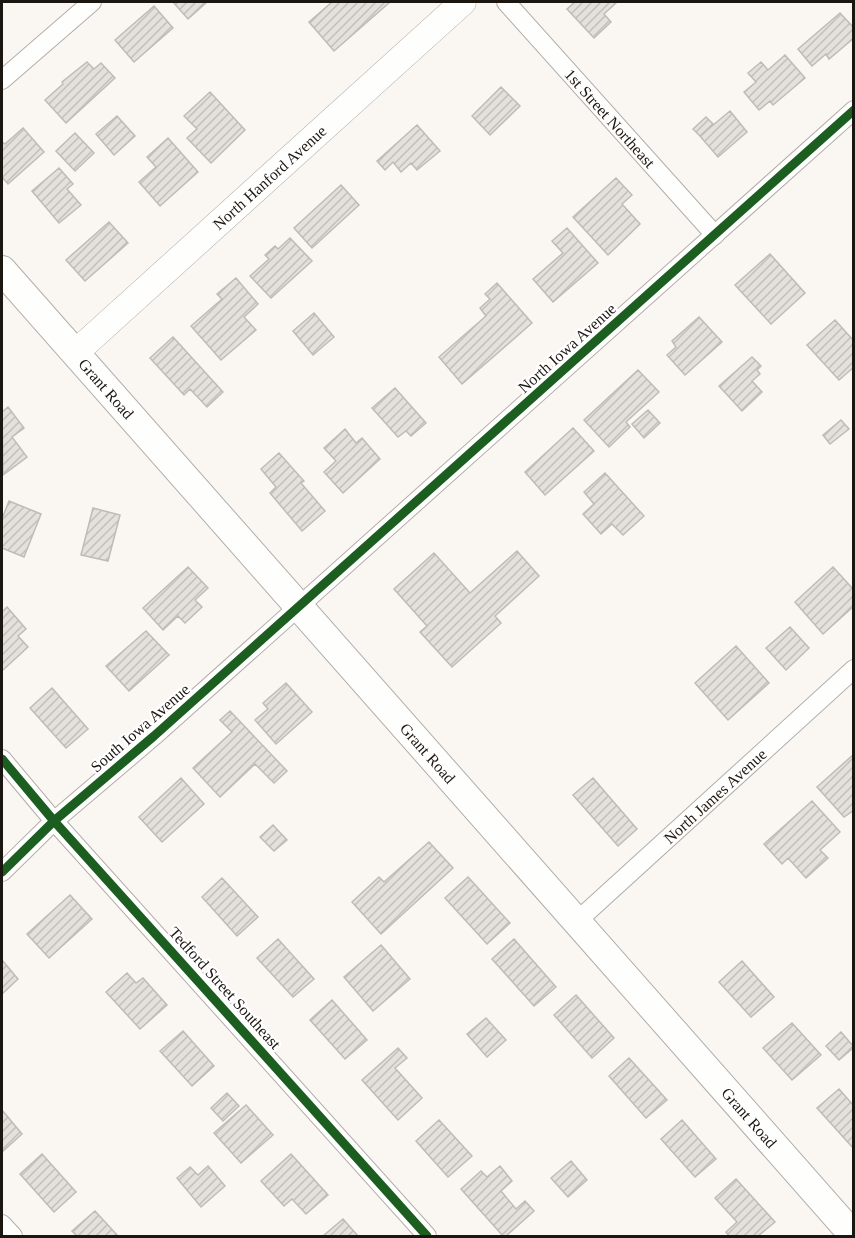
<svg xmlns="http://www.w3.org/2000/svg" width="855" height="1238" viewBox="0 0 855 1238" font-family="'Times New Roman',serif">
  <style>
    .building { fill: url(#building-hatch); stroke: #bfbbb6; stroke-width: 1.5 }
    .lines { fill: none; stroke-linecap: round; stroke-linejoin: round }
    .street-casing { stroke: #b2aeaa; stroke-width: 20 }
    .secondary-casing { stroke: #b2aeaa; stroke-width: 27 }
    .primary-casing { stroke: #b2aeaa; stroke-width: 30 }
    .street { stroke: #fefefd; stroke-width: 18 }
    .secondary { stroke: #fefefd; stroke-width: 26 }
    .primary { stroke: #fefefd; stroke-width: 28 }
    .cycleway-casing { stroke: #fff; stroke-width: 13 }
    .cycleway { stroke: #1b5e20; stroke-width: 9 }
    .labels { text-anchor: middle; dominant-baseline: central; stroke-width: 4.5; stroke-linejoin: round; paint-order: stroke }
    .street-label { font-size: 16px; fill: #1c1611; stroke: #fff }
  </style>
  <defs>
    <pattern id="building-hatch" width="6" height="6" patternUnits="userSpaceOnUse" patternTransform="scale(1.5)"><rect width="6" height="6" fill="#e4e0db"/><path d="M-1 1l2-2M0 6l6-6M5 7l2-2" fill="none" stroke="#c3bfbb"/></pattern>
  </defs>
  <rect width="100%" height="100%" fill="#faf7f3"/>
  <path class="building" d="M173,2H207L188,19Z
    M332,2H390L334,51L309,22Z
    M575,2H617L604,14L611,22L594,38L567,9Z
    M154,6L173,28L134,62L115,40Z
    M840,13L854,28V38L829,59L826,54L812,66L798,49Z
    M785,55L805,78L773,105L770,101L759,110L744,92L756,82L748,73L761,62L768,70Z
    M87,62L94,69L101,63L115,78L66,123L45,100L63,84L62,82Z
    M501,87L520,106L490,135L472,116Z
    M210,92L245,130L211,163L187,138L197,129L184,116Z
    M730,111L747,132L718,157L700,136Z
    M117,116L135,136L114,155L96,134Z
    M706,117L713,124L700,136L693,129Z
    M417,125L440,151L417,170L411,163L401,172L393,162L385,170L377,161Z
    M23,128L44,152L8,184L2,177V142L5,144Z
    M75,133L94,153L75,171L56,151Z
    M168,138L198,172L160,206L139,182L156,167L147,157Z
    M59,168L73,184L67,189L81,205L59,223L32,191Z
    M616,178L632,195L622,204L640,224L608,255L573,217Z
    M341,185L359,205L312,248L294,228Z
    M109,222L128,243L85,281L66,260Z
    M567,228L598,263L553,302L533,279L563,253L552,241Z
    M290,238L312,261L271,298L250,276L269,259L265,255L275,246L278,249Z
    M770,254L805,293L771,324L735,285Z
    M236,278L258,304L244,317L256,330L221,360L191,326L222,299L217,294Z
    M497,283L532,323L462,384L439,357L486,316L480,308L490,299L485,294Z
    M314,313L334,337L313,355L293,331Z
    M699,317L722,342L685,375L667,355L676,347L672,341Z
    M835,320L854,341V367L839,380L807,345Z
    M173,337L223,392L207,407L190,389L184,395L150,358Z
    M752,357L761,366L757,370L760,374L752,381L762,392L742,411L719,386Z
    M638,370L659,392L626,422L630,427L609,447L584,420Z
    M395,388L426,423L411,436L406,431L398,437L372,408Z
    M8,407L24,428L12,437L27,457L3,475L2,412Z
    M648,410L660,423L644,438L632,424Z
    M841,420L849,429L830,444L823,435Z
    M573,428L594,451L545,495L525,472Z
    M345,429L356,443L362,438L380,459L343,493L324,472L336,461L324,448Z
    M279,453L304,481L301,483L325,511L302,531L270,493L276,487L261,469Z
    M605,473L644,516L623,535L612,524L601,534L583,514L594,504L584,492Z
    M9,501L41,514L24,557L2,548V519Z
    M93,508L120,515L108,561L81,555Z
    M517,551L539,576L495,616L501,623L452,667L420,632L427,626L394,589L434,553L470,593Z
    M188,567L208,588L195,600L202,607L185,623L178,616L163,630L143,608Z
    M833,567L854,590V606L823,634L795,602Z
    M7,607L26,629L18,636L28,647L3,670L2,669V612Z
    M790,627L809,648L786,670L766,648Z
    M146,631L169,655L129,691L106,666Z
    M736,646L769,683L728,720L695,683Z
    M286,683L312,712L276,744L255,720L268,709L263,703Z
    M52,688L88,729L66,748L30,708Z
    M230,711L287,771L274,783L255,764L220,797L193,768L232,732L220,720Z
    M854,754V810L844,817L817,787Z
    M181,778L204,804L162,842L139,817Z
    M593,778L637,829L618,846L573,795Z
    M812,801L840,832L820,850L828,858L806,878L788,858L782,864L764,844Z
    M273,825L287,840L274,851L260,837Z
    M429,842L453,868L381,934L352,902L379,877L384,882Z
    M468,877L510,923L487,944L445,898Z
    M222,878L258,917L237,936L202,897Z
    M70,895L92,919L49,958L27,934Z
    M278,939L314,979L293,997L257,958Z
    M514,939L556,987L534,1006L492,959Z
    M381,945L410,979L373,1011L344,977Z
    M2,960L18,979L2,994Z
    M742,961L774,997L751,1017L719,982Z
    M127,973L136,983L143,978L167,1005L140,1029L106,992Z
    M576,995L614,1038L592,1058L554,1015Z
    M332,1000L367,1040L345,1059L310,1020Z
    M486,1018L506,1040L487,1057L467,1034Z
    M792,1023L821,1055L792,1080L763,1048Z
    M183,1031L214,1066L192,1086L160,1051Z
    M841,1032L854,1047L839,1060L826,1046Z
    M398,1048L407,1058L395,1068L422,1098L398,1120L362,1080Z
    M629,1058L667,1100L646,1118L609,1076Z
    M839,1089L854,1106V1149L817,1108Z
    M227,1093L239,1106L223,1121L211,1108Z
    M246,1105L273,1135L241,1163L214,1133Z
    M2,1110L22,1134L2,1152Z
    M439,1120L472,1156L448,1177L416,1141Z
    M682,1120L716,1159L695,1177L661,1139Z
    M42,1154L76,1192L54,1212L20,1174Z
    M291,1154L328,1195L306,1214L292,1199L284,1206L261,1181Z
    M571,1161L587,1180L568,1197L551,1178Z
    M208,1166L225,1186L201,1207L177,1178L190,1167L198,1175Z
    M500,1166L512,1181L501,1191L516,1209L525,1201L534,1211L506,1236H503L461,1189L481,1171L487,1177Z
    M736,1179L775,1222L758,1236H729L726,1232L737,1222L715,1198Z
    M95,1211L118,1236H77L72,1231Z
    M343,1219L358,1236H323Z"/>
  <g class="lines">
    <g class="street-casing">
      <g id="street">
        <path id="s1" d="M506,2L715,235"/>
        <path d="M2,80L92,2"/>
        <path d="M2,759L54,821L427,1236"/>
        <path d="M2,872L54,821L154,736L854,110"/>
        <path id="s2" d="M575,923L854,669"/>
        <path d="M2,1224L13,1236"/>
      </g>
    </g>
    <g class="secondary-casing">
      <g id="secondary">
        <path id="s3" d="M75,353L463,2"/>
      </g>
    </g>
    <g class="primary-casing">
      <g id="primary">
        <path id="s4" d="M2,270L854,1236"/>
      </g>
    </g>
    <use href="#street" class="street"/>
    <use href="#secondary" class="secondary"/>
    <use href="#primary" class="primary"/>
    <g class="cycleway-casing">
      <path id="cycleway" d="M2,759L54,821L427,1236
        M2,872L54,821L154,736L854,110"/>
    </g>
    <use href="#cycleway" class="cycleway"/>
  </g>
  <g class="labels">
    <g class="street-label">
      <text stroke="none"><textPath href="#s1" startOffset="156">1st Street Northeast</textPath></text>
      <text stroke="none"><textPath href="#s3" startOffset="262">North Hanford Avenue</textPath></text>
      <text transform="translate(567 348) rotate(-42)">North Iowa Avenue</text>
      <text stroke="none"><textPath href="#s4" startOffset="158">Grant Road</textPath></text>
      <text transform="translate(140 728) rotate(-41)">South Iowa Avenue</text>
      <text stroke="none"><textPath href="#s4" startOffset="644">Grant Road</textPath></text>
      <text stroke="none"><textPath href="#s2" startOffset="189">North James Avenue</textPath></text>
      <text transform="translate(225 988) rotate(48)">Tedford Street Southeast</text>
      <text stroke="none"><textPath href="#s4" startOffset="1130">Grant Road</textPath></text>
    </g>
  </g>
  <rect width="855" height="1238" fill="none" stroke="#1c1611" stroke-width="6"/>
</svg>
